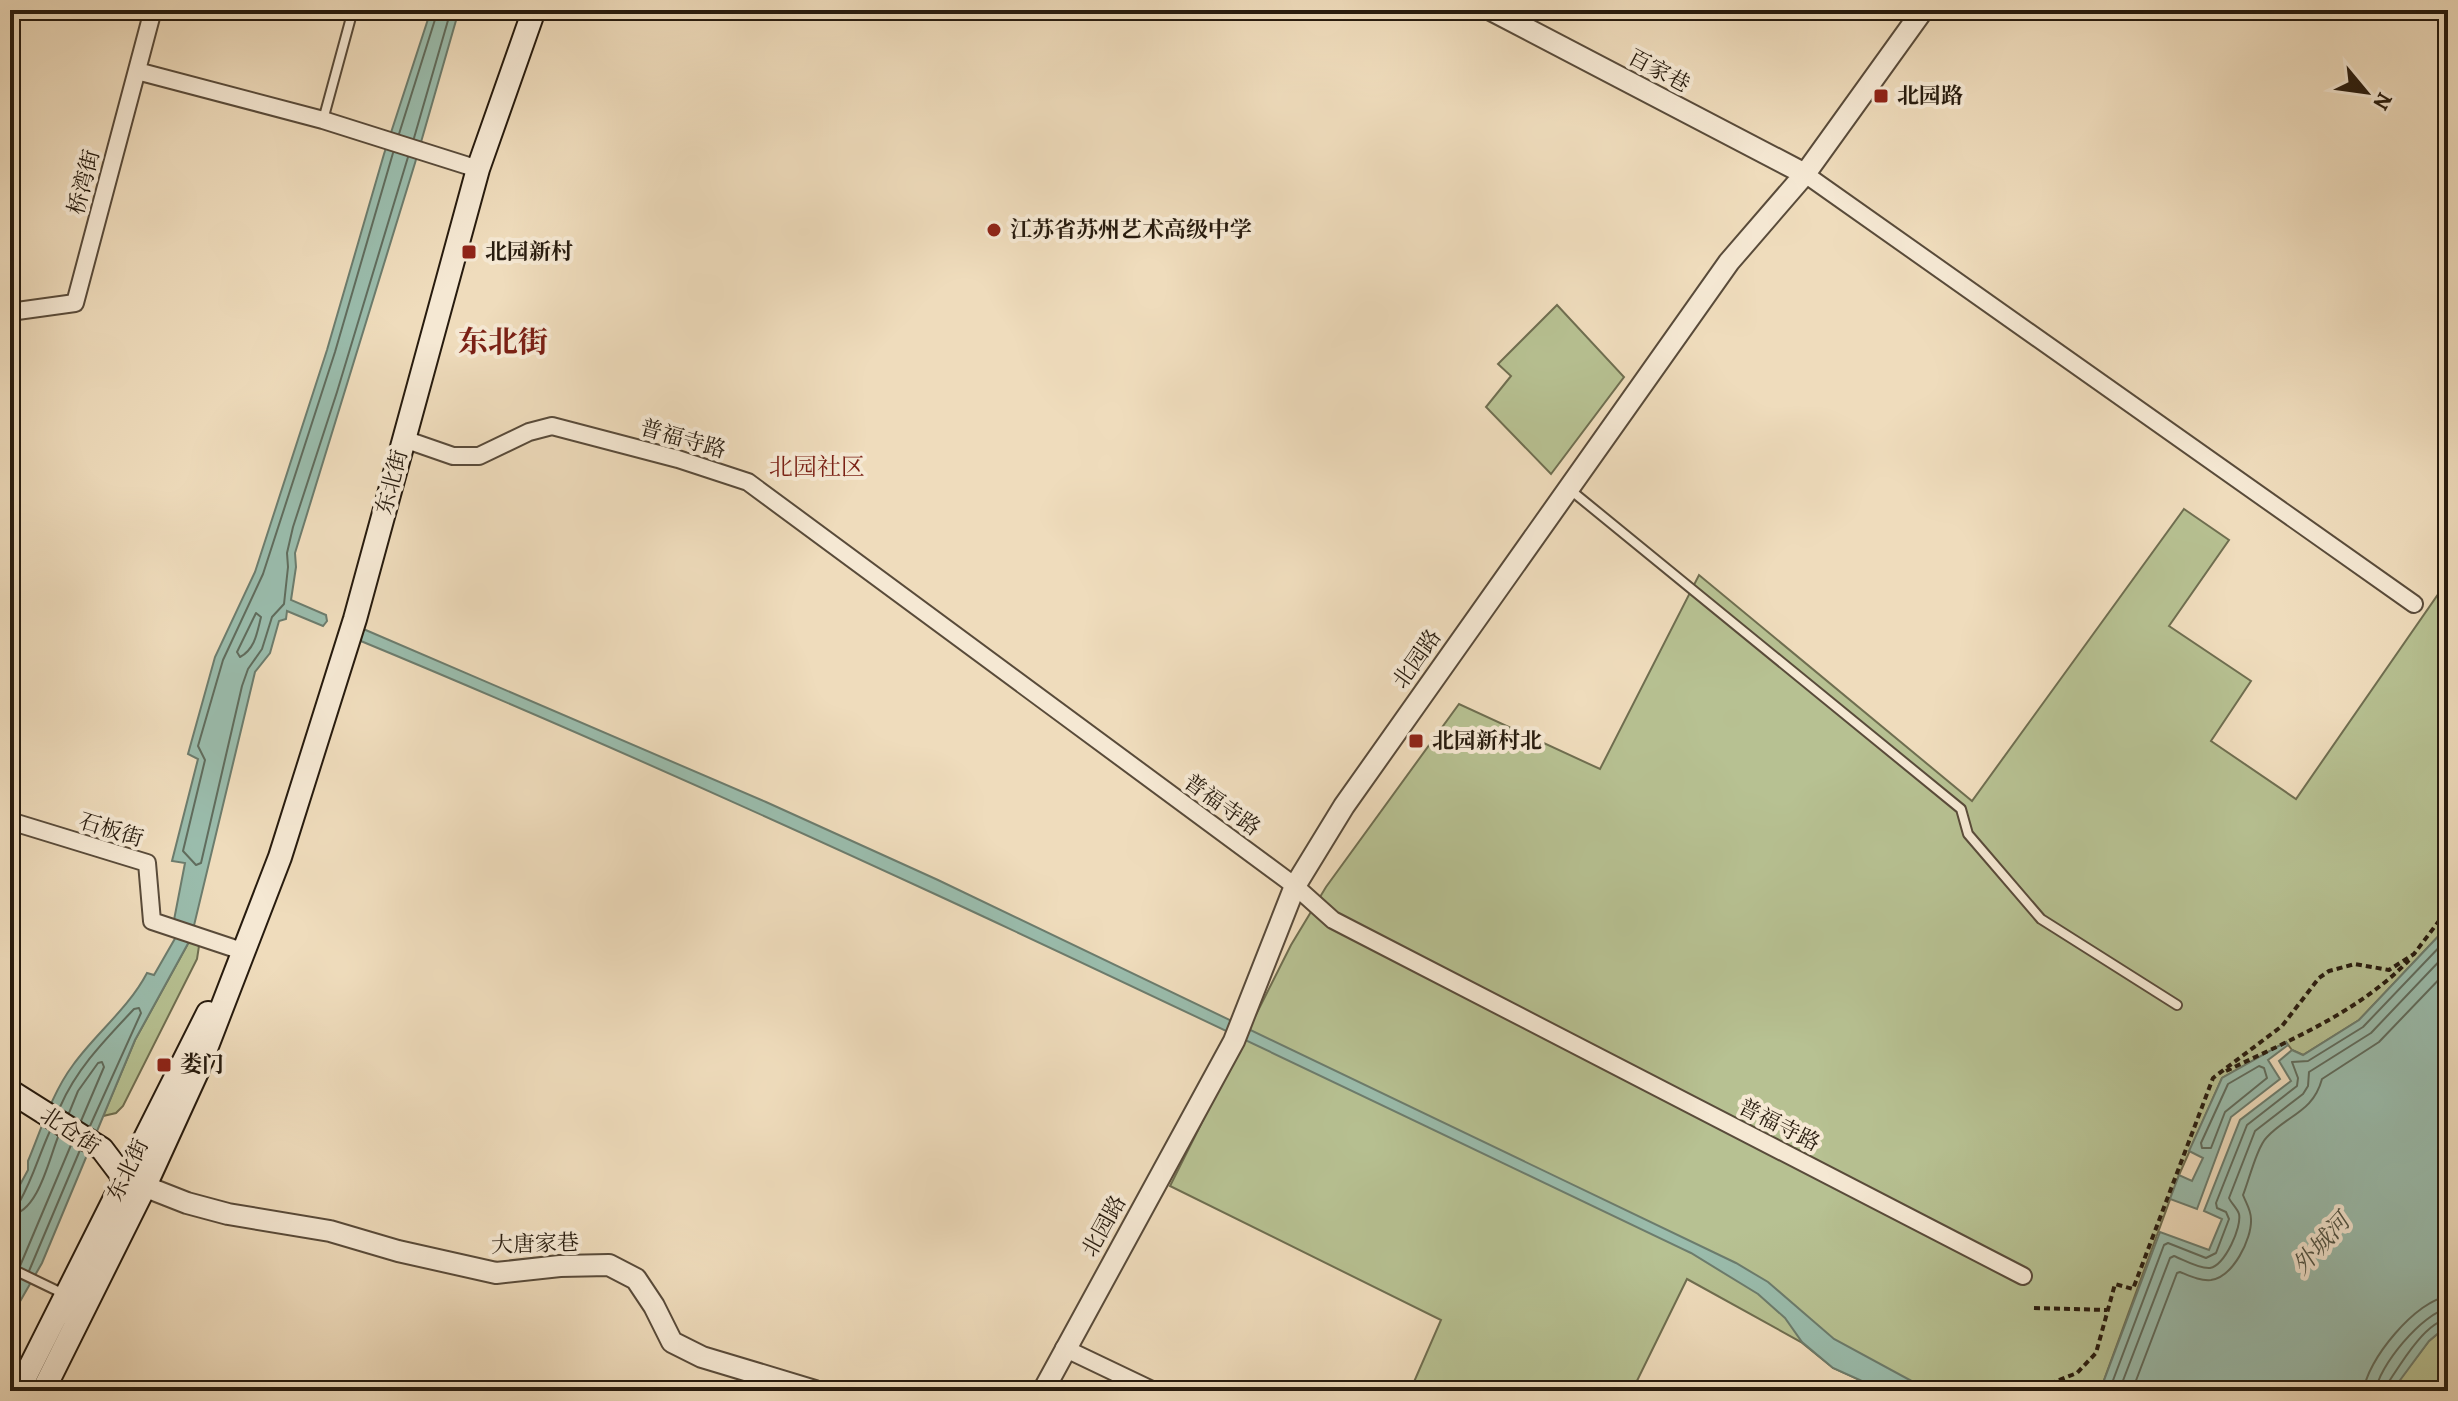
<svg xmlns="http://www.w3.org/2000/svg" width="2458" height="1401" viewBox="0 0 2458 1401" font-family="Alegreya,'Noto Serif SC',serif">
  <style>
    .green { fill: #b7c192; stroke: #6f6e50; stroke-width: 2 }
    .water { fill: #9abcac; stroke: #6c7c6d; stroke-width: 2 }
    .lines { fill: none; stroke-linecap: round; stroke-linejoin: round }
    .shore { stroke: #606c5d; stroke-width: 2 }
    .service-casing { stroke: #594b3a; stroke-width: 12 }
    .minor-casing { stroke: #594b3a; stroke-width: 20 }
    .tertiary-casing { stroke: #594b3a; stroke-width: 24 }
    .secondary-casing { stroke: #271b0e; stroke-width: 26 }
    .path { stroke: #271b0e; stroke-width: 4; stroke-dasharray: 6 4; stroke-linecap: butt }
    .service { stroke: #f5e8d3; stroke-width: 8 }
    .minor { stroke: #f5e8d3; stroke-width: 16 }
    .tertiary { stroke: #f5e8d3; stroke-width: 20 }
    .secondary { stroke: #f5e8d3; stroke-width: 22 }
    .poi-dot { fill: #8f2418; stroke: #f5e8d3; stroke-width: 3 }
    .labels { text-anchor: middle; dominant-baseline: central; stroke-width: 8; stroke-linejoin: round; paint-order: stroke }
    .street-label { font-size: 22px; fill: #271b0e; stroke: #f5e8d3 }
    .poi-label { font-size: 22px; font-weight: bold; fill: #271b0e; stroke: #f5e8d3; text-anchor: start }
    .neighbourhood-label { font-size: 24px; fill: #7a1f14; stroke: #f5e8d3 }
    .water-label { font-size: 24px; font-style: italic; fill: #4f5345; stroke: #f5e8d3 }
    .district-label { font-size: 30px; font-weight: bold; fill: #7a1f14; stroke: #f5e8d3 }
  </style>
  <rect width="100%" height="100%" fill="#efdcbc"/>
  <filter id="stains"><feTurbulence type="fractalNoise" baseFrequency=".0025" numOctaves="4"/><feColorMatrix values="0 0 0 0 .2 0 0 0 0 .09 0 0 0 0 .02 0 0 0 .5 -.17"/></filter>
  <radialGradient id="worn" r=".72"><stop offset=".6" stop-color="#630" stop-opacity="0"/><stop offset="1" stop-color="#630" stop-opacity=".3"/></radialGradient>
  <path class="green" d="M1557,305L1624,377L1551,474L1486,407L1511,376L1498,364Z
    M2184,509L2229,540L2169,626L2251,681L2211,741L2296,799L2448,580V926L2359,1020L2303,1055L2292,1050L2286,1042L2222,1078L2179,1175L2100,1391H1884L1833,1368L1801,1342L1687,1279L1632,1391H1410L1441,1320L1170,1186L1291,945L1326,887L1459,704L1600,769L1699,575L1972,801Z
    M190,940L199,946L197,959L123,1106L116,1113L103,1116L135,1040Z
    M2448,1325V1391H2391L2429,1341Z"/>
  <path class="water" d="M431,10H459L415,163L295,553L296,567L291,600L326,615L327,621L323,626L287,611L286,619L279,621L270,653L255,672L191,938L135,1040L42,1263L10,1319V1203L28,1170V1161C41,1130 52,1093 73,1065C96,1033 128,1009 147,973L154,975L177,935L174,920L185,863L172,861L198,759L188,754L215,657L255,572L327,350L384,154Z
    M361,628L766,802L938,880L1736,1263L1768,1282L1834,1339L1930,1391H1884L1833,1368L1802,1342L1785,1318L1758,1294L1691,1253C1249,1042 808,826 356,639Z
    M2448,926V1325L2429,1341L2392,1391H2100L2160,1232L2209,1250L2222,1219L2204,1211L2240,1120L2291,1081L2279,1061L2292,1050L2303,1055L2359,1020Z
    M2286,1042L2288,1045L2268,1060L2280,1079L2231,1117L2197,1209L2170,1199L2179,1175L2192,1181L2203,1158L2189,1151L2222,1078Z"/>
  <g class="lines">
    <path class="shore" d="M399,134L438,10
      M414,138L451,10
      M393,153L335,352L263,574L223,660L198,746L205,760L183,851L196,865L201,863L242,686L248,669L262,649L272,617L284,604L288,567L287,553L293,527L337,392L408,157
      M256,613L261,617C257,633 255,649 240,657L237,652Z
      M2259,1066L2264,1068L2267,1078L2225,1112L2211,1148H2202L2201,1143L2228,1084Z
      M60,1107C77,1068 105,1040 134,1009L139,1008L141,1013L90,1126
      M69,1113L78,1091L98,1063L102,1062L104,1067L81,1121
      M10,1205L20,1201C33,1178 39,1155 50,1131
      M10,1215C38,1213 49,1159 58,1137
      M20,1266L71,1145
      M29,1271L80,1150
      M2109,1391L2164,1245L2168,1243L2206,1258L2216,1253L2229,1219L2226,1212L2217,1208L2216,1203L2247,1125L2297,1086L2298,1078L2292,1062L2308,1061L2363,1027L2448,938
      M2119,1391L2170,1258L2174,1256C2184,1260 2199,1269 2210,1268C2225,1265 2242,1227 2239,1214C2237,1208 2231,1203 2229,1198L2255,1131L2303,1094L2308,1086L2309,1072L2371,1033L2448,952
      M2132,1391L2177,1273L2180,1272C2190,1276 2200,1281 2211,1280C2233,1277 2252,1239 2251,1219C2251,1210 2246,1203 2243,1195C2249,1180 2257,1147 2267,1137C2289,1114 2313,1112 2322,1079L2379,1042L2448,970
      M2364,1391C2365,1362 2418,1298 2448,1297
      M2376,1391C2377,1368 2424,1311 2448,1309
      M2386,1391L2388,1383C2400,1365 2425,1322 2448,1319"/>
    <g class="service-casing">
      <path id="service" d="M323,120L353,10
        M1568,488L1961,809L1968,834L2041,919L2177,1005
        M10,1268L66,1295"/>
    </g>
    <g class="minor-casing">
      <path id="minor" d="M137,71L323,120L478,169
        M1805,174L2414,604
        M10,312L75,303L153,10
        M404,439L453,456H479L529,432L552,426L678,459L748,482L1295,886L1333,920L2023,1276
        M10,821L147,863L152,921L242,951
        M1064,1348L1154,1391"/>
    </g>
    <g class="tertiary-casing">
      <path id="tertiary" d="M1491,10L1805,174
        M131,1181L187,1203L228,1214L330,1231L398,1251L496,1273L560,1266L609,1265L636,1279L654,1306L672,1342L702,1357L815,1391
        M1043,1391L1234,1041L1295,886L1344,806L1729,262L1805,174L1923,10"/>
    </g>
    <g class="secondary-casing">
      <path id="secondary" d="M10,1091L102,1149L124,1178
        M18,1391L208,1013
        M43,1391L144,1188L197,1072L280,857L355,619L478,169L534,10"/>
    </g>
    <path class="path" d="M2226,1071C2290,1040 2359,1012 2409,960
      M2034,1308L2107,1310
      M2031,1391L2077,1373L2096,1353L2115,1284L2133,1289L2213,1078L2282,1026L2319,978L2329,971L2355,964L2389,970L2414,954L2448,909"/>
    <use href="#service" class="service"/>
    <use href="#minor" class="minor"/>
    <use href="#tertiary" class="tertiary"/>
    <use href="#secondary" class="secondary"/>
  </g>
  <g class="poi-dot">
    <rect x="1873" y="88" width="16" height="16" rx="4"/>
    <circle cx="994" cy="230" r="8"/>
    <rect x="461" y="244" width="16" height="16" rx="4"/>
    <rect x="1408" y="733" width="16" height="16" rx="4"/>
    <rect x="156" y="1057" width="16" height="16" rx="4"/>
  </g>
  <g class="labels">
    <g class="street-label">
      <text transform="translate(1659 71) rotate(28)">百家巷</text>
      <text transform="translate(84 182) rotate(-75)">桥湾街</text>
      <text transform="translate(683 439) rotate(16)">普福寺路</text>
      <text transform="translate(392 482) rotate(-75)">东北街</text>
      <text transform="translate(1417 659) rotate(-55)">北园路</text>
      <text transform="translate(1222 805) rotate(36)">普福寺路</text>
      <text transform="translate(111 830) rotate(17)">石板街</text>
      <text transform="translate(1779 1125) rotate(27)">普福寺路</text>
      <text transform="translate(70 1131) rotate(34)">北仓街</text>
      <text transform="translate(128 1170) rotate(-64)">东北街</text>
      <text transform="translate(1104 1226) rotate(-61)">北园路</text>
      <text transform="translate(535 1244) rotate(-2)">大唐家巷</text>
    </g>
    <g class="poi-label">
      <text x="1897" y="96">北园路</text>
      <text x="1010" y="230">江苏省苏州艺术高级中学</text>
      <text x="485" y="252">北园新村</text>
      <text x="1432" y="741">北园新村北</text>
      <text x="180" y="1065">娄门</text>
    </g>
    <g class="neighbourhood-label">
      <text x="817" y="467">北园社区</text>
    </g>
    <g class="water-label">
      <text transform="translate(2321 1244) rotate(-48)">外城河</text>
    </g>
    <g class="district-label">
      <text x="503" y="342">东北街</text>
    </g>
  </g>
  <rect width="2458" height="1401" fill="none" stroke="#efdcbc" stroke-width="40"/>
  <rect x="12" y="12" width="2434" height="1377" fill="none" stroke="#271b0e" stroke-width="4"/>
  <rect x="20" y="20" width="2418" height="1361" fill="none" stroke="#271b0e" stroke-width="2"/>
  <g transform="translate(2366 92) rotate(119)" stroke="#f5e8d3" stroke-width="6" paint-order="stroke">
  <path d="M0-6L14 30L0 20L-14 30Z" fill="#271b0e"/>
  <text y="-12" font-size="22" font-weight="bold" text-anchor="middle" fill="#271b0e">N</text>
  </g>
  <rect width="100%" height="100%" filter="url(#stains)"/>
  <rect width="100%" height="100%" fill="url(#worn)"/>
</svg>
